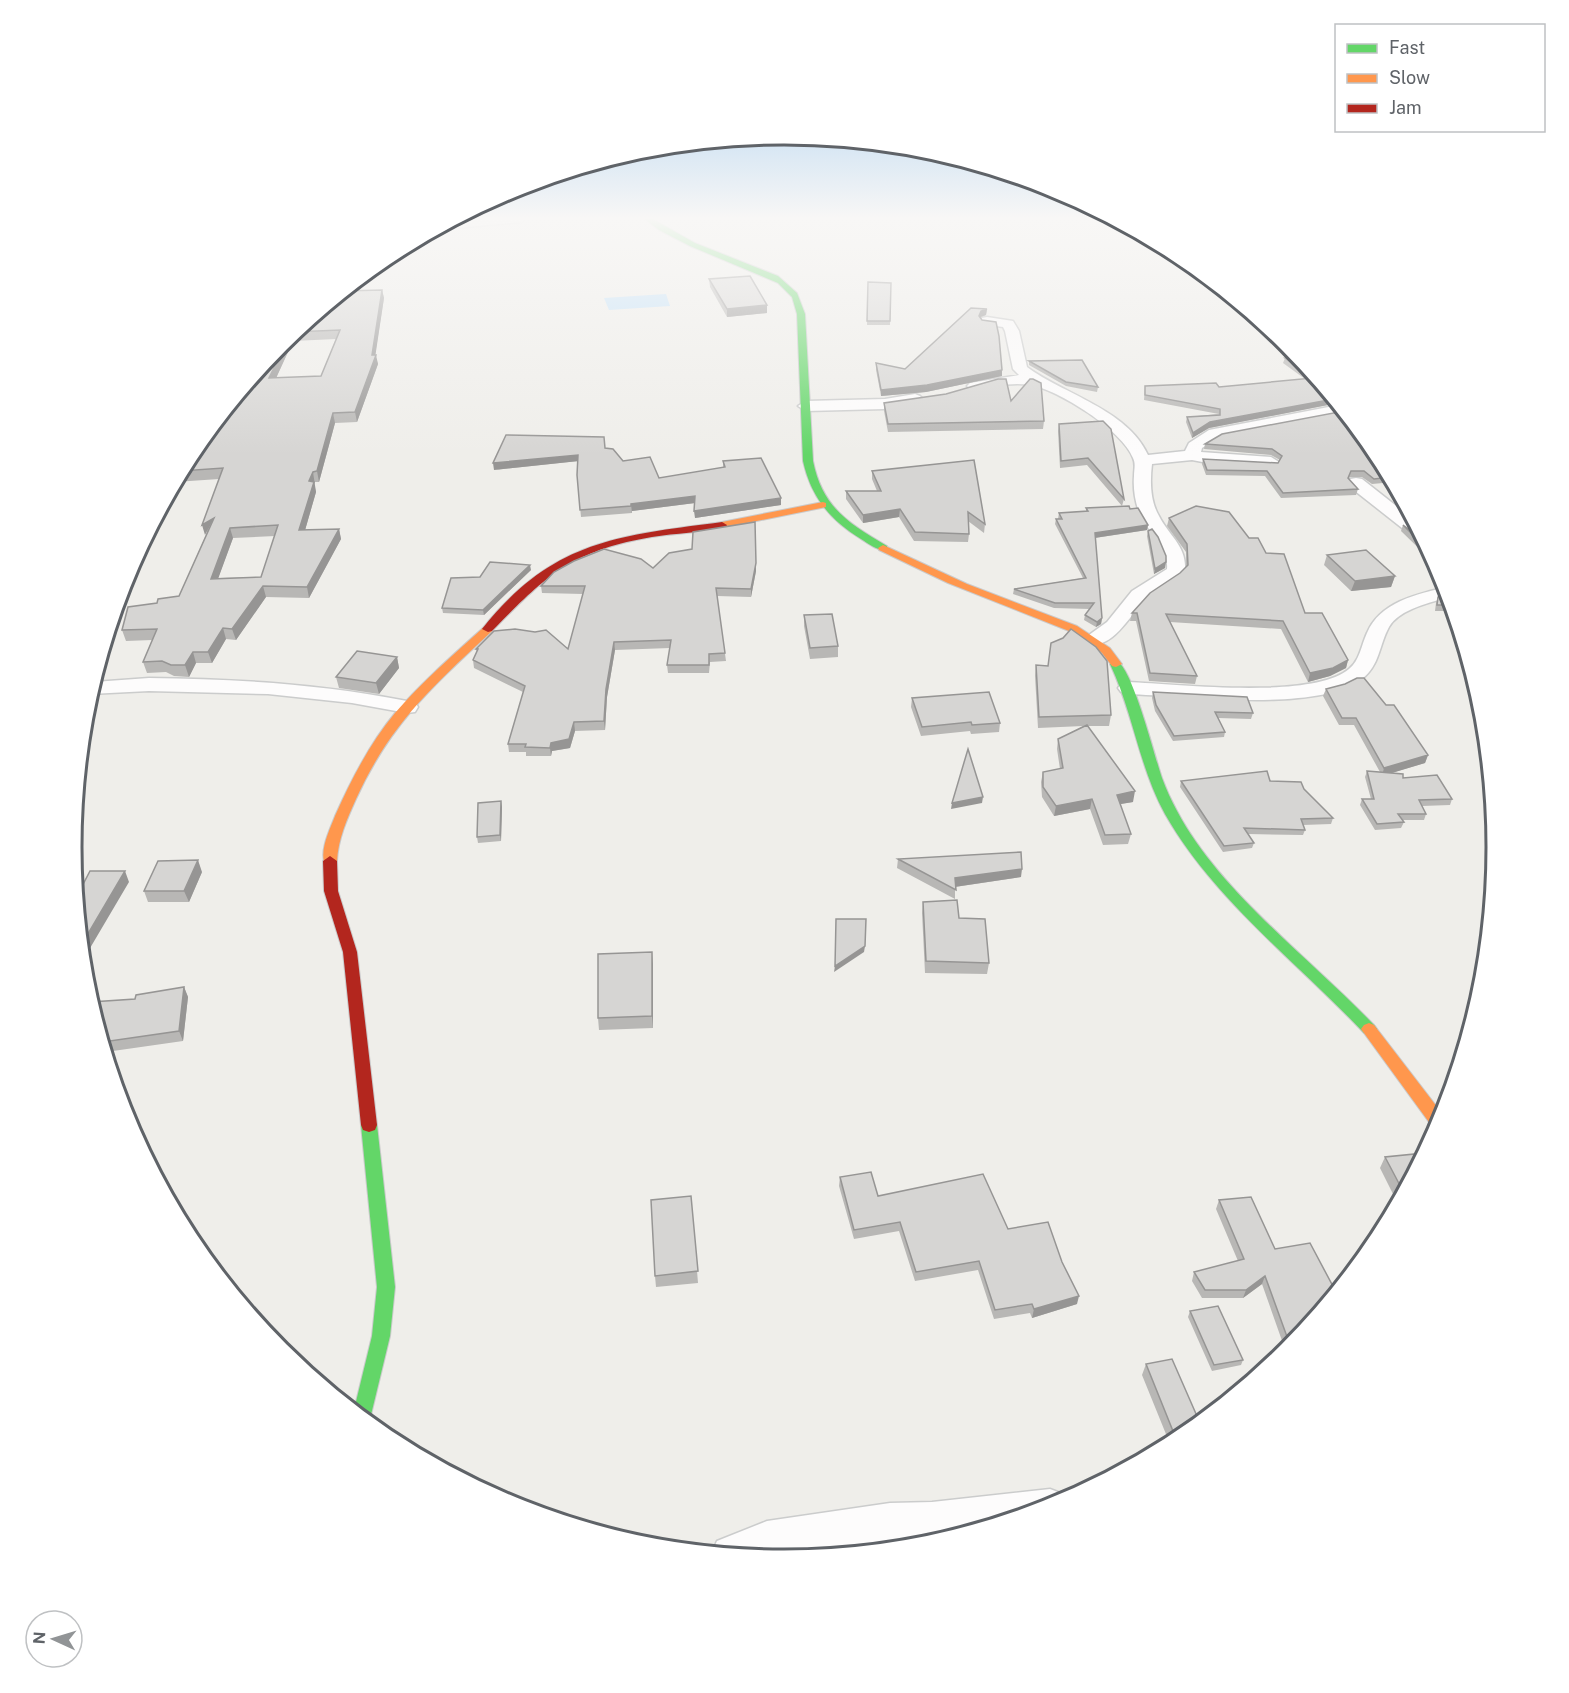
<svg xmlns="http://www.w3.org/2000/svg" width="1569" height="1693" viewBox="0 0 1569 1693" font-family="'Public Sans',sans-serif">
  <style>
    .water { fill: #bfe0f9 }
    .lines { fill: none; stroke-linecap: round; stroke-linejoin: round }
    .street-casing { stroke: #cbcccc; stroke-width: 3 }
    .fast-casing { stroke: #cacacb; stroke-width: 2 }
    .slow-casing { stroke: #cacacb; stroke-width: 2 }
    .jam-casing { stroke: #cacacb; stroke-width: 2 }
    .street { fill: #fdfcfc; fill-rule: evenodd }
    .fast { fill: #63d668; fill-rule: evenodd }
    .slow { fill: #ff974d; fill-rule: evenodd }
    .jam { fill: #b3261e; fill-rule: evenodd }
    .wall { fill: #b8b7b5; fill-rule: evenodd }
    .shaded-wall { fill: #969594 }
    .building { fill: #d6d5d3; stroke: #969594; stroke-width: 1.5; fill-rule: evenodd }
    .rim { fill: none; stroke: #5f6368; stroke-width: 3 }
  </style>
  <rect width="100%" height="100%" fill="#efeeea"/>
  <path class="water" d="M666,294L670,306L609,310L604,298Z"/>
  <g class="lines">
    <g class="street-casing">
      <path id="street" d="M477,218H527L521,222L444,229L439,227L451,221Z
        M987,317L1013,321L1019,331L1027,367C1063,394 1127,409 1148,455L1185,451L1189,443L1209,430L1339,405L1346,413L1220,437L1202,448L1201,452L1271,457L1279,462L1277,466L1213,464L1192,460L1152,464C1150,481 1150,501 1159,516C1169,536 1187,546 1185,571C1177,584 1158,589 1147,599C1129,614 1114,651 1085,644L1082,640L1107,622L1132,591L1167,569C1169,545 1147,533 1139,512C1135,501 1133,488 1134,476C1134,469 1136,464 1133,458C1123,431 1058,389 1030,385C1012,382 993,386 975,391L970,389L967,386L970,383L1019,375L1013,369L1005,331L1003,327L982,324L980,321L982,318Z
        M915,394L920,396L923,399L920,402L885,409L806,411L798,406L806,401L885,399Z
        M1356,478L1362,479L1414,520L1425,540L1416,539L1350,487L1348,483L1350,479Z
        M1447,587L1450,597C1432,602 1399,609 1389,627C1379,645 1380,665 1362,679C1319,713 1183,696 1128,694L1121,692L1118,688L1121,684L1128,682C1177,684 1312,700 1349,669C1360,660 1361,646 1367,633C1380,602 1417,594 1447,587Z
        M149,678C236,679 321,684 407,701L415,702L418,707L415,712L407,713L352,703L268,694L149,691L90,694L94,682Z
        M1050,1489L1063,1494L1066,1500L949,1537L890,1541L773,1558L712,1552L717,1541L767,1521L890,1503L932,1502Z"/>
    </g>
    <g class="fast-casing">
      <path id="fast" d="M643,218H651L695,243L778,276L797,293L805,314L813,461C822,507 848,523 887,546V550C877,551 869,544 861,539C830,520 811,497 803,461L797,314L792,297L778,283L690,246L659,230Z
        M1116,661C1132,665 1155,758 1162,778C1166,789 1171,800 1177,811C1219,891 1311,959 1374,1025L1377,1029L1374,1033L1369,1035L1364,1033C1297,962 1214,900 1165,814C1139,767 1133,712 1110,664Z
        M369,1118L375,1120L377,1125L395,1287L390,1336L369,1423L354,1410L372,1336L377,1287L361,1125L363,1120Z"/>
    </g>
    <g class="slow-casing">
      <path id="slow" d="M823,502L826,503V507L722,528L717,525L722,522Z
        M883,545L967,584L1077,626L1110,648L1122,664L1116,667L1112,666L1102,653L1087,641L1069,631L948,583L879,550L878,548Z
        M488,626L492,627V631C433,686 390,724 356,799C347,819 338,839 337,861L330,866L325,864C319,851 330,829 335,816C351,780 370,743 395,713C422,682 454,654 484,627Z
        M1369,1023L1374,1025L1444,1116L1437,1130L1434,1129L1364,1033L1361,1029L1364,1025Z"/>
    </g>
    <g class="jam-casing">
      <path id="jam" d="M722,522L727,525L726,527C701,533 676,533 652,537C571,551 547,575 492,631L488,632L482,629C553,540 617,536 722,522Z
        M330,856L337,861L338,891L357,952L377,1125L375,1130L369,1132L363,1130L361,1125L343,952L324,891L323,861Z"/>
    </g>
    <use href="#street" class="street"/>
    <use href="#fast" class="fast"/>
    <use href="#slow" class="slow"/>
    <use href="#jam" class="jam"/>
  </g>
  <path class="wall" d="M709,279L767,313L727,317L710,287Z
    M868,282L891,283L890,325H867Z
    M382,290L384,298L375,355L378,364L357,422L335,423L319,482H315L314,484L316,492L305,530L339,529L341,539L309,598L266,597L236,640L226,639L212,663H196L189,677L174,676L166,672L147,673L143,662L152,640L126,641L122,630L157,603L179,596L206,535L219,479L175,482L192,450L281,342L343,291ZM336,339L321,376L276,378L293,341ZM275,536L261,577L218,578L233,538Z
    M987,309L986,315L980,318L1002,370V376L926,392L881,396L876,370V363L905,369Z
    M1300,357L1338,403L1209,428L1192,438L1186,422L1187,417L1219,414L1144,400L1145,386L1219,387L1305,379L1283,363L1285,358Z
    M1029,361L1098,387L1097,392L1066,386L1029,365Z
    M1011,401L1044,421L1043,429L888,432L884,411V403Z
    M1344,411L1385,466L1394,482L1372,484L1362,477H1350L1348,479L1358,489L1356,495L1281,498L1265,476L1206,475L1202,464L1203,459L1278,463L1280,460L1271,455L1204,449L1205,444Z
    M1059,424L1124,499L1122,506L1087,465L1060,468L1058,431Z
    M605,448L623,461L659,478L723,468V461L781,505L695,518V503L632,511V513L581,517L577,475L578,461L494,470Z
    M974,460L985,524L984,533L968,521L969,534L968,542L914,541L899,517L863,523L846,499V491H877L872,479V471Z
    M1086,508L1130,509L1148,525L1147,530L1095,538L1102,618L1101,624L1096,627L1084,620L1085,615L1090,609L1054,608L1013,594L1014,589L1083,578L1055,524L1056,519H1058L1059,513L1086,511Z
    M1169,518L1249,538L1266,553L1305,613L1348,660L1346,668L1330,676L1308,682L1281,629L1170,622L1197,676L1195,684L1149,681L1136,621H1130L1132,613L1180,573L1186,567V552L1167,526Z
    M755,522L756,571L751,597L717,596L726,661L710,662L709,673H668L667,665L670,648L615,650L607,697L605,730L575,731L570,748L552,751L551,756H526V752H509L508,744L523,692L474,668L473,660L477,653L476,649H568L583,594L542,593L541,586L653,568L692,549Z
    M1403,525L1417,535L1422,536L1440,569L1401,531Z
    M1148,531L1165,568L1154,574L1147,536Z
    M1327,555L1395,576L1391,587L1351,591L1324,565Z
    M1440,569L1443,574L1447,586L1438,587Z
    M531,570L484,615L443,613L442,608L480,577Z
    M1449,594L1457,619L1452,611H1435L1436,603L1438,597Z
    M804,615L838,646V657L810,659L804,626Z
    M397,657L399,668L379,694L339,688L336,677Z
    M1036,665L1111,715L1109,726H1088L1133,802L1120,804L1131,834L1128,844L1103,845L1090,809L1054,816L1042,797L1041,782L1043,772L1060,769L1057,749L1058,739L1083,726L1038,728L1035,676Z
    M1326,689L1386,705L1428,755L1425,763L1391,773L1452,799L1450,805L1422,806L1426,814L1424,820H1402L1404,822L1401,828L1375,830L1360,805L1362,799H1371L1365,777L1367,771L1380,772L1354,725H1339L1323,696Z
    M1153,692L1253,713L1251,719L1218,718L1225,732L1224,737L1173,741L1155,711L1152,698Z
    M912,698L1000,723L999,732L971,734L970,731L921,736L911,707Z
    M1181,781H1270L1304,789L1333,818L1331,824L1303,825L1305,830L1303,835L1248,834L1254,843L1252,848L1223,852L1180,787Z
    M501,801L502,807L501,841L478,843L477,837Z
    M898,859L1021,877L955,887V899L897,868Z
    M202,872L189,902H148L144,891Z
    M923,902L959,918L989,963L987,974L925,973L922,913Z
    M653,964V1028L599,1030L598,1018Z
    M184,987L188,997L183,1041L106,1052L91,1002L135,999Z
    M1425,1153L1398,1204L1380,1168L1385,1157Z
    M840,1177L878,1196L1008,1229L1077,1304L1032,1318L1030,1313L994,1319L978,1270L915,1281L899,1231L854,1239L839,1186Z
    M691,1196L698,1283L656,1287L655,1276Z
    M1219,1200L1275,1249L1336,1292L1286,1352L1262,1284L1243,1298H1202L1192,1281L1194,1272L1238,1261L1216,1209Z
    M1190,1311L1243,1360L1241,1365L1212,1371L1188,1317Z
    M1146,1364L1180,1439L1170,1444L1142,1375Z"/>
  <path class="shaded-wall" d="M382,290L384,298L375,358L376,355L378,364L357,422L355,412L372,355Z
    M767,305V313L727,317V309Z
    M987,309L986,315L980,317L978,322L979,316L981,311Z
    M292,334L293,341L272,387L269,378L290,335Z
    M1002,370V376L926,392L881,396V390Z
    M1334,399L1338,403L1209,428L1192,438L1193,433L1210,422Z
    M333,413L335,423L319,482L317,471Z
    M578,455L579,461L494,470L493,463Z
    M313,472L316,492L302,541L299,530L309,481Z
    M695,496V503L632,511V513L631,504Z
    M781,498V505L695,518L694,511Z
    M900,509L899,517L863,523V515Z
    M214,518L205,535L202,525Z
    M1148,525L1147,530L1094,538L1095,533Z
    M230,528L233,538L214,590L211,579Z
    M339,529L341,539L309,598L307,587Z
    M1166,562L1165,568L1154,574L1155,569Z
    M756,563V571L751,597V589Z
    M530,565L531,570L484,615L483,610Z
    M1395,576L1391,587L1351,591L1355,581Z
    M263,586L266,597L236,640L232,629Z
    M113,617L114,622L109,631Z
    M1102,618L1101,624L1096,627L1097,622Z
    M223,628L226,639L212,663L208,652Z
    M614,642L615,650L607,697L605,730L604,721L606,689Z
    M193,652L196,663L189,677L185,665Z
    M397,657L399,668L379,694L376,683Z
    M1348,660L1346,668L1330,676L1308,682L1310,673Z
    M574,722L575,731L570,748L552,751L551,756L550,748L551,743Z
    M1428,755L1425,763L1382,776L1384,768Z
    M1135,791L1133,802L1115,805L1117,795Z
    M983,797L982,803L951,809L952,803Z
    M1092,799L1090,809L1054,816L1056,806Z
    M501,801L502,807L501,841L500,835Z
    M198,860L202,872L189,902L184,891Z
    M1022,869L1021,877L954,887L955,878Z
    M125,871L129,882L83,960L82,944Z
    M865,946L864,952L834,972L835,966Z
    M652,952L653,964V1028L652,1016Z
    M184,987L188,997L183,1041L179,1031Z
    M1265,1276L1262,1284L1243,1298L1246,1290Z
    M1079,1296L1077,1304L1032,1318L1034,1309Z"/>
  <path class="building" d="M750,276L767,305L727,309L709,279Z
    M868,282L891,283L890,321H867Z
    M382,290L372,355H376L355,412L333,413L317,471L313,472L309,481L314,482L299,530L339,529L307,587L263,586L232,629L223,628L208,652H193L185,665H171L162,661L143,662L157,629L122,630L128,607L157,603L158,599L179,596L214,518L202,525L223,468L181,471L192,450L281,342L290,335L269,378L321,376L340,330L293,332L343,291ZM278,525L261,577L211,579L230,528Z
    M971,308L987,309L981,311L979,316L982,320L996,322L999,336L1002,370L927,385L881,390L876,363L905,369Z
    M1300,357L1334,399L1210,422L1193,433L1187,417L1220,415V409L1145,395V386L1216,383L1219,387L1313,378L1285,358Z
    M1082,360L1098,387L1066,382L1029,361Z
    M998,379H1006L1011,401L1030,379H1033L1041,383L1044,421L888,424L884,403L946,394Z
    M1344,411L1377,451L1381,458L1377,459L1385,466L1391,477L1374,479L1364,471H1351L1348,478L1358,489L1283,493L1267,471L1207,470L1203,459L1278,463L1282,456L1272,449L1205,444L1222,434Z
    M1103,421L1111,429L1124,499L1088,458L1061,461L1059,424Z
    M506,435L604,437L605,448L613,449L623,461L650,457L659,478L725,467L723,461L761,458L781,498L694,511L695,496L631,504V506L580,510L577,475L578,455L493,463Z
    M974,460L985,524L968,512L969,534L915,532L900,509L863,515L846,491H881L872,471Z
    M1129,506L1130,509L1138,508L1148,525L1095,533L1102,618L1097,622L1085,615L1094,603H1055L1014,589L1086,578L1056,519H1062L1059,513L1088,511L1086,508Z
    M1196,506L1229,512L1249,538H1258L1266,553L1284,554L1305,613H1322L1348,660L1333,668L1310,673L1283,621L1166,614L1197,676L1150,673L1137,613H1132L1150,593L1180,573L1188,565L1187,544L1169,518Z
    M755,522L756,563L751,589L716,588L725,653L709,654V665H667L671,640L614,642L606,689L604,721L574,722L569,739L551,743L550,748L525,747L526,744H508L525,686L473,660L478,649H476L494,631L515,629L535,632L546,630L568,649L585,586H541L554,572L574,561L604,549L641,559L653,568L669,553L692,549L693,532Z
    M1403,525L1417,535L1422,536L1431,553Z
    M1152,529L1158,537L1166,556V562L1155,569L1148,531Z
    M1366,550L1395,576L1355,581L1327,555Z
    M490,562L530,565L483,610L442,608L451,578L480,577Z
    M1441,571L1443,574L1445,581H1440Z
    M1449,594L1452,605H1437L1438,597Z
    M832,614L838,646L810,648L804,615Z
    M1071,629L1096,647L1107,661L1111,715L1039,717L1036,665L1048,666L1051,643L1063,638Z
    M357,651L397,657L376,683L336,677Z
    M1357,678H1364L1386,705H1394L1428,755L1384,768L1356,718H1342L1326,689L1345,684Z
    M989,692L1000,723L972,725L971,722L922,727L912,698Z
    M1153,692L1247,697L1253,713L1215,712L1225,732L1174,736L1156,705Z
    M1087,725L1135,791L1117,795L1131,834L1105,835L1092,799L1056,806L1043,787V772L1063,768L1058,739Z
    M968,749L983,797L952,803Z
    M1267,771L1270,781L1301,782L1304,789L1333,818L1301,819L1305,830L1244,828L1254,843L1224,846L1181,781Z
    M1367,771L1403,774V778L1437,775L1452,799L1419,800L1426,814H1398L1404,822L1377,824L1362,799H1374Z
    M501,801L500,835L477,837L478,803Z
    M1021,852L1022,869L955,878L956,890L898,859Z
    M198,860L184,891H144L158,861Z
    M90,871H125L82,944L77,896Z
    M957,900L959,918L985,919L989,963L926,961L923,902Z
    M836,919H866L865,946L835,966Z
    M652,952V1016L598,1018V954Z
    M184,987L179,1031L103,1042L91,1002L135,999L136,995Z
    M1425,1153L1404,1193L1385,1157Z
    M871,1172L878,1196L983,1174L1008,1229L1048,1222L1062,1262L1079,1296L1034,1309L1032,1304L995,1310L979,1261L916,1272L900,1222L854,1230L840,1177Z
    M691,1196L698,1271L655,1276L651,1200Z
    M1251,1197L1275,1249L1310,1243L1336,1292L1293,1345H1290L1265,1276L1246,1290H1205L1194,1272L1244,1259L1219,1200Z
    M1218,1306L1243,1360L1214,1365L1190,1311Z
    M1172,1359L1200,1423L1177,1441L1146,1364Z"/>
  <linearGradient id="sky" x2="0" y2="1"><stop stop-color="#97c6ef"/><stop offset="0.48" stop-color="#f8f7f6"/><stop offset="1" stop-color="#f8f7f6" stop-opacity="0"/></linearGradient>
  <rect width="1569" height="455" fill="url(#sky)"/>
  <path d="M0 0H1569V1693H0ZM82 847a702 702 0 1 1 1404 0a702 702 0 1 1-1404 0Z" fill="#fff" fill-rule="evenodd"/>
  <path class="rim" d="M82 847a702 702 0 1 1 1404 0a702 702 0 1 1-1404 0Z"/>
  <rect x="1335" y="24" width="210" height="108" fill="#ffffff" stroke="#bfc1c3" stroke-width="1.5"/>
  <rect x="1347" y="44" width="30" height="9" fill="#63d668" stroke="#bfc1c3" stroke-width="1.5"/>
  <text x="1389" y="54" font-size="18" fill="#5f6368">Fast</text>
  <rect x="1347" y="74" width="30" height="9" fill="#ff974d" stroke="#bfc1c3" stroke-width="1.5"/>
  <text x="1389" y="84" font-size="18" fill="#5f6368">Slow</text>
  <rect x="1347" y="104" width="30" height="9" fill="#b3261e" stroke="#bfc1c3" stroke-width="1.5"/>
  <text x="1389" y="114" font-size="18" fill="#5f6368">Jam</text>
  <g transform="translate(54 1639) rotate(274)"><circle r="28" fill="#ffffff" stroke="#bfc1c3" stroke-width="1.5"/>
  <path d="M0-4.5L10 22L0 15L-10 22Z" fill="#919496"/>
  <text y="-9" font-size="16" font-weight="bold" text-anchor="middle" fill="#5f6368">N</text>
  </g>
</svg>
